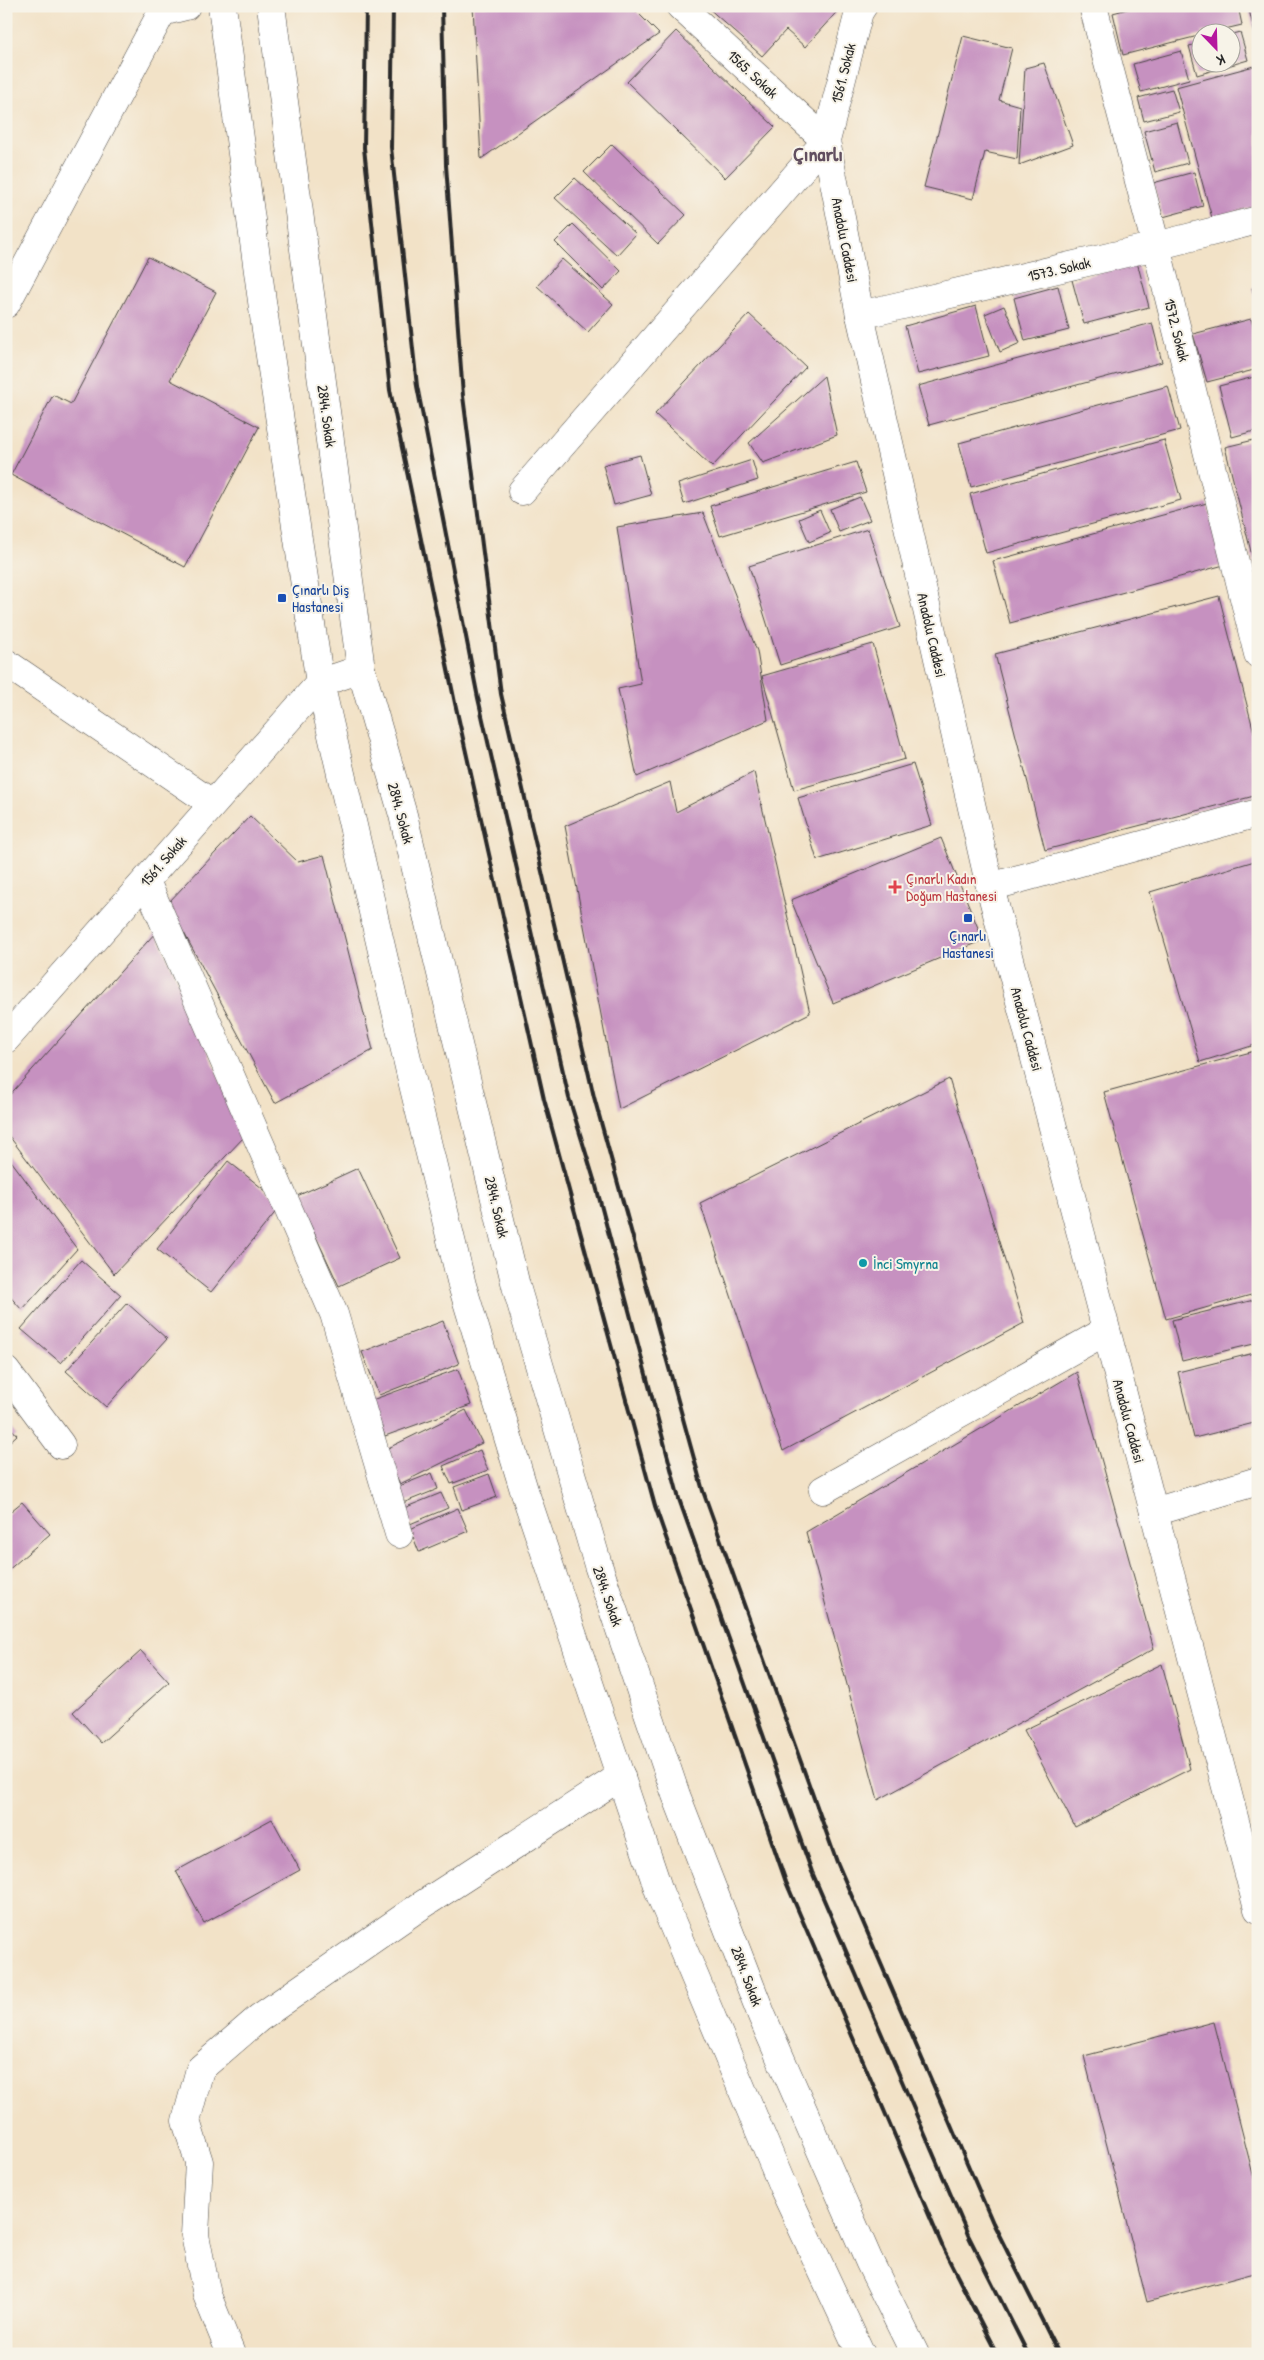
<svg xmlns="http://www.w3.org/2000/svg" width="1264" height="2360" viewBox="0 0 1264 2360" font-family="'Patrick Hand',sans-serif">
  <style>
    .building { fill: #c691c0 }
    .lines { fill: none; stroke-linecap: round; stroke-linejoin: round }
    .minor-casing { stroke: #494642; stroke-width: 29 }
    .major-casing { stroke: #494642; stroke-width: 29 }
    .minor { stroke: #fff; stroke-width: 28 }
    .major { stroke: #fff; stroke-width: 28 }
    .rail { stroke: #2b2b2b; stroke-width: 4 }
    .transit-dot { fill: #1a4fb4; stroke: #f7f3e8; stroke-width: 2 }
    .health-dot { fill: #e0444e; stroke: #f7f3e8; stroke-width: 2 }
    .culture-dot { fill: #0f9aa8; stroke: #f7f3e8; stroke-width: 2 }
    .labels { text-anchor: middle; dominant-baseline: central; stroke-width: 4; stroke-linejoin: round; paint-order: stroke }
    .street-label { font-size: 15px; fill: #2b2b2b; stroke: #f7f3e8 }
    .transit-label { font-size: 15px; fill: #164399; stroke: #f7f3e8; text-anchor: start }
    .health-label { font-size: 15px; fill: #be3a42; stroke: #f7f3e8; text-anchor: start }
    .culture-label { font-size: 15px; fill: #0d838f; stroke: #f7f3e8; text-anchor: start }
    .district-label { font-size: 20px; font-weight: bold; fill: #614f5f; stroke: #f7f3e8 }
  </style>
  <rect width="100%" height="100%" fill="#f7f3e8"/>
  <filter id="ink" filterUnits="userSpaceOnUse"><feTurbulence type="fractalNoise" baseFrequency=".02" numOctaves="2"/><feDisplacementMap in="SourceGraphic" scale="10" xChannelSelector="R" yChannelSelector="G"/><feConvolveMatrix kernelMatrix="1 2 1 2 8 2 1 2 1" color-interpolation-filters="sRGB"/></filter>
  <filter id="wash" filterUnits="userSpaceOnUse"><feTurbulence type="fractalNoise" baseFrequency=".0096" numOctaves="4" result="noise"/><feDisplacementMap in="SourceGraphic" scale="20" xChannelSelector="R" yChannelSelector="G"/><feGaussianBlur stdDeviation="1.12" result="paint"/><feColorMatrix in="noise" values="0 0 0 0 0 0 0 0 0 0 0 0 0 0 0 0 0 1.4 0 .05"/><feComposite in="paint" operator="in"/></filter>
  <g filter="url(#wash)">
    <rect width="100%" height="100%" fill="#f2e2c7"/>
    <g id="blocks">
      <path class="building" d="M473,6H631L659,34L481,159Z
        M706,6H842L805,47L786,30L762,56Z
        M1138,6H1238L1242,25L1212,32H1202V35L1123,55L1113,13Z
        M1248,6H1258V42H1257Z
        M676,31L775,127L725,178L627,82Z
        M1240,32L1248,60L1197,75L1189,46L1202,43V62H1232V34Z
        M963,36L1012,48L999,100L1020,106L1017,159L985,152L973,199L924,187Z
        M1181,51L1189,79L1141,92L1133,64Z
        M1044,63L1073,145L1019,165L1025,68Z
        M1254,66L1258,81V206L1212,218L1176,87Z
        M1172,89L1179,112L1144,121L1138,98Z
        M1177,122L1188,163L1155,172L1144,131Z
        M612,144L686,215L658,244L584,172Z
        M1194,172L1203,206L1163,217L1153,183Z
        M575,178L636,234L617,255L555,198Z
        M573,224L621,271L603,290L555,242Z
        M148,257L216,292L170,380L259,427L185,567L11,475L53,395L71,404Z
        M562,259L613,304L588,332L537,286Z
        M1137,262L1149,307L1084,324L1072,280Z
        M1058,286L1069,330L1025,341L1014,298Z
        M1258,286V307H1257L1252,288Z
        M976,306L989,356L918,374L905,326Z
        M1004,306L1020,343L1000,352L985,314Z
        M749,314L806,367L712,467L655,414Z
        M1251,319L1258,343V369L1207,382L1193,334Z
        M1152,323L1162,362L929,425L918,386Z
        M824,376L837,435L763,463L749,443Z
        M1258,376V430L1232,437L1219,386Z
        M1168,386L1180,430L971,487L959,443Z
        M1258,439V576H1257L1225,447Z
        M1164,440L1181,500L986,553L970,494Z
        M640,455L651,495L614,505L603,465Z
        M752,460L758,480L684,504L678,484Z
        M856,462L866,492L720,536L710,506Z
        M860,497L870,520L839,532L830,509Z
        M1207,503L1224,565L1010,623L993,561Z
        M820,510L830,533L809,542L799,519Z
        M703,513L757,651L768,720L637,777L618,689L641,684L617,527Z
        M868,529L900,627L780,665L749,566Z
        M1219,596L1258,748V795L1045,850L995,654Z
        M873,644L905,759L794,790L762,676Z
        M913,764L932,825L817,860L798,798Z
        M754,772L810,1013L619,1109L565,826L670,782L676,812Z
        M250,816L298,862L324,855L373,1050L275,1103L168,903Z
        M941,838L983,940L833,1003L791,900Z
        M1258,860V1044L1200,1062L1150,892Z
        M156,932L245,1136L114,1274L6,1132V1099Z
        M1258,1050V1293L1166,1319L1104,1092Z
        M949,1079L1024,1323L783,1451L700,1203Z
        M6,1154L77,1249L22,1310L6,1292Z
        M228,1161L282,1204L211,1292L157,1249Z
        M358,1168L400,1258L339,1286L297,1196Z
        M81,1260L121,1295L61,1363L21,1329Z
        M1258,1299V1343L1182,1361L1172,1320Z
        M127,1303L167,1339L106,1407L66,1371Z
        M443,1321L459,1364L379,1395L362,1352Z
        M1258,1352V1422L1194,1438L1178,1372Z
        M458,1369L471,1405L385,1436L372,1400Z
        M1077,1372L1154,1649L878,1800L806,1532Z
        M466,1410L482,1443L400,1484L384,1450Z
        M6,1422L17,1435L6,1445Z
        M480,1450L488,1470L451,1484L443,1466Z
        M432,1473L438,1489L403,1503L397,1487Z
        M489,1474L497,1497L462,1510L454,1487Z
        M441,1493L448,1508L410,1524L404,1508Z
        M22,1502L50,1534L6,1572V1515Z
        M458,1508L468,1531L419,1552L410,1529Z
        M141,1651L169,1682L101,1743L73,1712Z
        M1162,1664L1190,1769L1075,1827L1024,1730Z
        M272,1819L300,1870L204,1923L176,1871Z
        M1214,2022L1258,2194V2272L1147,2302L1084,2056Z"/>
    </g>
  </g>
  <g filter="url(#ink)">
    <use href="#blocks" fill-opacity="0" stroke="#494642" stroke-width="1"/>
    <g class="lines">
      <g class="minor-casing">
        <path id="minor" d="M1093,6L1156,246L1258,654
          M6,304L162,12L186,6
          M860,315L1156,246L1258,220
          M522,491L826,141L680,6
          M6,663L213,804
          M146,881L334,1314L399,1534
          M990,887L1258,813
          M6,1039L320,683L361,669
          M6,1371L61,1445
          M823,1490L1106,1331
          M1154,1512L1258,1481
          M231,2354L207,2295L195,2235L199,2162L186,2121L200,2069L259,2018L328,1970L419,1907L621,1776"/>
      </g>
      <g class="major-casing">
        <path id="major" d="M222,6L265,323L320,683L411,1076L462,1285L524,1490L660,1894L783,2187L861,2354
          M271,6L361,669L403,815L516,1286L598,1565L676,1795L762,2016L869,2261L915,2354
          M863,6L859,12L826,141L860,315L990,887L1258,1909"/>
      </g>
      <use href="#minor" class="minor"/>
      <use href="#major" class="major"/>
      <path class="rail" d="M366,6L364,148L390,390L455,703L544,1099L655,1506L786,1882L944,2250L997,2354
        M393,6L391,147L417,386L478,698L569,1098L596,1186L679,1499L812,1872L969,2237L1028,2354
        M442,6L446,165L463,396L501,694L594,1097L703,1491L837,1862L993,2223L1059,2354"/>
    </g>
  </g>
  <g class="transit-dot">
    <rect x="277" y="593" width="10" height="10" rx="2.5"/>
    <rect x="963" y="913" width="10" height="10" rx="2.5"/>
  </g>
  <path class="health-dot" d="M892.5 879.5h5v5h5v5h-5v5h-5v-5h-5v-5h5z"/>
  <circle class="culture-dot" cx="863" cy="1263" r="5"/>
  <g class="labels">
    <g class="street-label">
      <text transform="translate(843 73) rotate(-76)">1561. Sokak</text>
      <text transform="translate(753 74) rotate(43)">1565. Sokak</text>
      <text transform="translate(845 240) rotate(79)">Anadolu Caddesi</text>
      <text transform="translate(1059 269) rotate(-13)">1573. Sokak</text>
      <text transform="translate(1177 330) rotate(76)">1572. Sokak</text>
      <text transform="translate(327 416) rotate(82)">2844. Sokak</text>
      <text transform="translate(932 635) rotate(77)">Anadolu Caddesi</text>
      <text transform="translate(401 813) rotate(75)">2844. Sokak</text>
      <text transform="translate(163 861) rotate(-49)">1561. Sokak</text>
      <text transform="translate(1027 1029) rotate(75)">Anadolu Caddesi</text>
      <text transform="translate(497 1207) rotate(77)">2844. Sokak</text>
      <text transform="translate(1129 1421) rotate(75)">Anadolu Caddesi</text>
      <text transform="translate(608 1596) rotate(71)">2844. Sokak</text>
      <text transform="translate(747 1976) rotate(69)">2844. Sokak</text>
    </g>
    <g class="transit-label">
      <text x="292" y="589">Çınarlı Diş<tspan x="292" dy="17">Hastanesi</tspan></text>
      <text x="968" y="935" text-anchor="middle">Çınarlı<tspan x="968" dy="17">Hastanesi</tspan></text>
    </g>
    <g class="health-label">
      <text x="906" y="878">Çınarlı Kadın<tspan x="906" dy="17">Doğum Hastanesi</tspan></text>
    </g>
    <g class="culture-label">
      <text x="873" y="1263">İnci Smyrna</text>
    </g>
    <g class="district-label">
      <text x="818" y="153">Çınarlı</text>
    </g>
  </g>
  <rect width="1264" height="2360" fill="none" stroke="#f7f3e8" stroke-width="25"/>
  <g transform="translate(1216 48) rotate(157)"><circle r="24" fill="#f7f3e8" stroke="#a5a39c"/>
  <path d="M0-4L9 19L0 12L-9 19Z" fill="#b5179e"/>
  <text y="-8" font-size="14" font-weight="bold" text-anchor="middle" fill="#2b2b2b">K</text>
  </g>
</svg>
